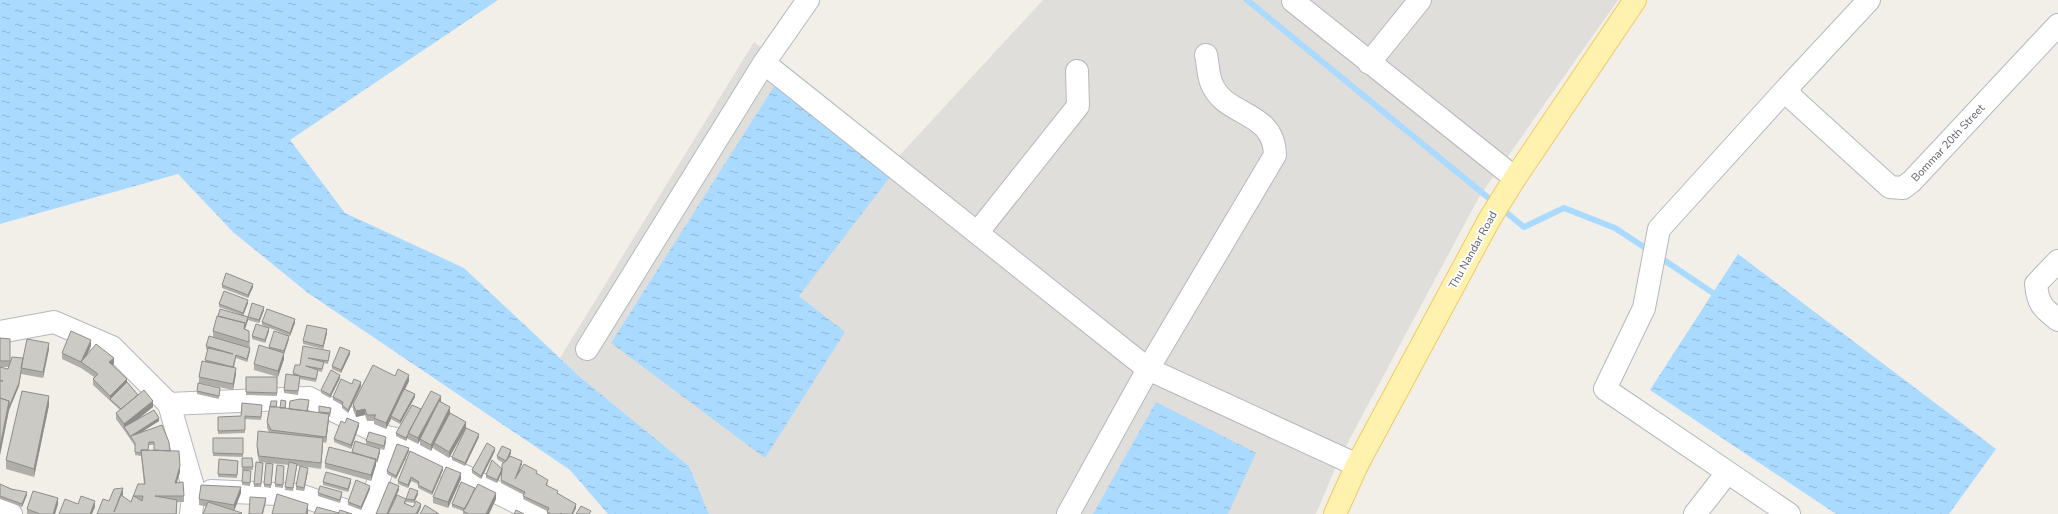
<svg xmlns="http://www.w3.org/2000/svg" width="2058" height="514" viewBox="0 0 2058 514" font-family="'Nunito Sans',sans-serif">
  <style>
    .industrial { fill: #e0deda }
    .water { fill: url(#water-ripples) }
    .lines { fill: none; stroke-linecap: round; stroke-linejoin: round }
    .stream { stroke: #aadaff; stroke-width: 6 }
    .minor-casing { stroke: #b5b8bc; stroke-width: 24 }
    .major-casing { stroke: #f2c960; stroke-width: 24 }
    .minor { stroke: #fff; stroke-width: 22 }
    .major { stroke: #fff2af; stroke-width: 22 }
    .wall { fill: #afaea9; fill-rule: evenodd }
    .shaded-wall { fill: #8f8d8a }
    .building { fill: #cccac5; stroke: #8f8d8a; fill-rule: evenodd }
    .labels { text-anchor: middle; dominant-baseline: central; stroke-width: 4; stroke-linejoin: round; paint-order: stroke }
    .street-label { font-size: 11px; fill: #5f6368; stroke: #fff }
  </style>
  <defs>
    <pattern id="water-ripples" width="26" height="14" patternUnits="userSpaceOnUse"><rect width="26" height="14" fill="#aadaff"/><path d="M2 4q2-2 4 0t4 0M15 11q2-2 4 0t4 0" fill="none" stroke="#8eb4d2"/></pattern>
  </defs>
  <rect width="100%" height="100%" fill="#f1efe8"/>
  <path class="industrial" d="M1043,0H1618L1479,197L1339,459L1316,514H709L689,466L580,377L560,358L754,42L899,156Z"/>
  <path class="water" d="M0,0H498L290,140L345,213L464,268L580,377L689,466L709,514H608L570,470L308,293L233,232L178,174L0,224Z
    M775,85L890,177L799,296L845,332L765,458L611,343Z
    M1738,254L1996,449L1949,514H1836L1650,390Z
    M1156,402L1256,453L1228,514H1093Z"/>
  <g class="lines">
    <path class="stream" d="M1247,0L1524,227L1564,208L1615,228L1650,251
      M1658,256L1713,293"/>
    <g class="minor-casing">
      <path id="minor" d="M1869,0L1788,87L1792,98L1890,187L1903,188L1912,181L2058,25
        M1293,1L1515,178
        M764,63L1148,369L1357,465
        M1369,63L1420,0
        M1788,87L1659,229L1644,308L1605,389L1789,514
        M977,233L1078,106L1077,71
        M2058,261L2036,284C2038,305 2043,308 2058,320
        M0,332L54,322L112,347L169,404L194,490L191,514
        M587,349L764,63L808,0
        M169,404L309,398L540,514
        M211,491L299,495L356,514
        M0,509L11,514
        M368,514L392,438
        M1068,514L1148,369L1275,155C1274,109 1224,118 1211,82C1208,74 1208,63 1206,55
        M1695,514L1727,473"/>
    </g>
    <g class="major-casing">
      <path id="major" d="M1335,514L1357,465L1489,220L1515,178L1635,0"/>
    </g>
    <use href="#minor" class="minor"/>
    <use href="#major" class="major"/>
  </g>
  <path class="wall" d="M222,285L253,287L248,298L222,288Z
    M248,303L243,315L248,317L264,310L259,323L248,320L245,329L249,331L250,351L247,362L236,358L234,368L236,374L233,390L199,383V377L205,361L208,350L206,349V346L213,337V331L239,314L219,307V304Z
    M262,322L295,323L290,336L262,325Z
    M269,331L265,343L252,339V336Z
    M327,333L323,349L303,344V341Z
    M0,338L10,339V363L23,358L49,349L43,378L21,374L19,386L9,410L0,455V367L8,369L9,367H0Z
    M289,339L284,354V359L278,377L254,370V364L269,348V347Z
    M91,346L87,355L114,364L112,365L138,395L153,407L136,420L159,421L142,432L170,451L180,472L177,482L184,496V502H177V514L109,501L123,494L122,496L131,502L138,484H144L141,456L135,455V446L124,430L116,419V413L120,410L93,385V379L94,377L81,368L62,359V353ZM149,445H154V450H148Z
    M303,346L330,354L328,364L324,363L322,372L318,371L316,382L300,379L298,395L284,393V390L293,375V373L300,365Z
    M350,354L341,373L332,369V366Z
    M395,376L409,381L405,389L415,397L400,424L391,419L386,429L374,424V421H367L365,415L356,417L353,410V404Z
    M246,377H277V396L246,395Z
    M340,378L330,398L321,393V390Z
    M352,384L361,386L348,413L342,408V405L333,400V397Z
    M197,391H220L219,399L197,394Z
    M441,402L450,413L446,421L466,428L449,458L434,449V445L431,451L420,445V440L418,444L408,439V437L406,441L396,436V433L421,409Z
    M309,403L308,411L319,413V406L331,411L330,417L329,416L326,443L323,442L321,469L301,466L308,471L304,491L296,490V486L300,466H297L293,491L285,490L289,465L259,462L257,452V446L269,432L267,428V422L270,407L277,404V407L280,408L286,404V409H289Z
    M49,405L34,477L6,469V460Z
    M262,408L261,420L245,419V433L218,434V417L241,416Z
    M345,423L359,426L351,449L334,442V439Z
    M479,437L465,466L452,460V457Z
    M213,438H243V457L213,456Z
    M366,441H386L384,450L366,444Z
    M409,451L396,479L387,474V471Z
    M410,451L443,470L432,495L418,488V484L411,481L408,488L398,484V481Z
    M495,451L481,479L472,473V470Z
    M352,452H380L377,463L376,462V465L371,481L325,468V463L352,453Z
    M511,453L509,458L522,464L519,471L537,474L548,483L547,485L576,508L573,514H547V511L523,499L524,495L501,483L502,472L497,483L486,478V475L502,469L503,463L497,459V456Z
    M242,458H252L253,470H242Z
    M219,459L238,461L237,478L218,477Z
    M263,466L261,487H254V484Z
    M273,467L271,488L264,487V484Z
    M284,469L283,488L275,487V484Z
    M251,474L250,486L242,485V482Z
    M461,479L448,508L433,503V497Z
    M323,482H351L348,492L323,485Z
    M0,484L27,495L22,507L0,499Z
    M370,489L361,510L348,505V502Z
    M475,491L496,499L489,514H463V511L452,507V504Z
    M241,493L234,511L242,514L199,505V499Z
    M318,493L342,495L340,503L318,496Z
    M418,494L414,503L406,502L405,503L413,507H421L388,514L406,499Z
    M58,504L55,514H27V509Z"/>
  <path class="shaded-wall" d="M253,284V287L248,298V295Z
    M248,300V303L243,316V313Z
    M264,307V310L259,323V320Z
    M248,317V320L245,329H244L245,323Z
    M295,319V323L290,336V333Z
    M269,328V331L265,343V340Z
    M327,329V333L323,349V346Z
    M289,336V339L284,354V351Z
    M91,340V346L83,363L81,362Z
    M49,343V349L43,378V372Z
    M250,348V351L247,362V359Z
    M350,351V354L341,373V370Z
    M284,353V359L278,377V371Z
    M114,358V364L109,368V362Z
    M236,368V374L233,390V384Z
    M21,372L19,386L9,410L0,455V447L9,401Z
    M340,375V378L330,398V395Z
    M409,375V381L392,416H391V419L386,429V423Z
    M127,379V385L110,399V396Z
    M361,382V386L348,413V410Z
    M415,394V397L400,424V421Z
    M49,396V405L34,477V469Z
    M441,396V402L418,444V438Z
    M153,401V407L126,429L124,427V424Z
    M450,407V413L434,444V443V445L431,451V445Z
    M365,409V415L356,417V411Z
    M329,414V420L326,443V437Z
    M159,418V421L132,438L131,436Z
    M466,422V428L449,458V452Z
    M359,423V426L351,449V445Z
    M408,434V437L406,441V438Z
    M479,434V437L465,466V463Z
    M386,437V441L384,450V446Z
    M323,438V444L321,469V463Z
    M409,448V451L396,479V476Z
    M495,448V451L481,479V476Z
    M380,449V452L377,463V460Z
    M511,450V453L506,464V461Z
    M376,459V465L371,481V475Z
    M522,461V464L515,482V479Z
    M180,466V472L175,488V483Z
    M443,467V470L432,495V492Z
    M308,468V471L304,491V488Z
    M502,469V472L497,483V480Z
    M461,473V479L448,508V502Z
    M411,477V481L408,488V485Z
    M351,479V482L348,492V489Z
    M370,486V489L361,510V507Z
    M399,486V490L388,514H387Z
    M241,487V493L234,511V505Z
    M123,488V494L116,514L114,512Z
    M418,491V494L414,503V500Z
    M27,492V495L22,507V504Z
    M496,493V499L489,514H486Z
    M58,498V504L55,514H53Z
    M266,498V501L263,514H262Z
    M95,501V507L92,514H90Z
    M308,504V514H306Z
    M421,504V507L418,514H416Z
    M576,504V508L573,514H572Z"/>
  <path class="building" d="M226,273L253,284L248,295L222,285Z
    M224,291L248,300L243,313L219,304Z
    M252,303L264,307L259,320L248,317Z
    M220,309L248,317L245,326V323L218,316Z
    M267,309L295,319L290,333L262,322Z
    M217,316L245,323L244,329L249,331V342L213,331Z
    M256,324L269,328L265,340L252,336Z
    M307,325L327,329L323,346L303,341Z
    M71,331L91,340L81,362L62,353Z
    M274,331L289,336L284,351L269,347Z
    M209,336L250,348L247,359L236,355L233,367L205,360L208,348L233,354L206,346Z
    M0,338L10,339V361H0Z
    M27,339L49,343L43,372L21,368Z
    M96,344L114,358L109,362L127,379L110,396L93,379L98,374L81,362Z
    M259,345L284,353L278,371L254,364Z
    M303,346L330,351L328,361L308,358L324,362L322,369L306,366L318,370L316,379L300,376L298,391L284,390L286,374L300,376L293,373L295,365H300Z
    M340,347L350,351L341,370L332,366Z
    M12,357L23,358L19,383L9,407V401L0,398V381H3L0,380V367L8,369Z
    M202,361L236,368L233,384L199,377Z
    M373,365L395,376L398,369L409,375L386,423L374,418L376,415H367L365,409L356,411L353,404Z
    M331,370L340,375L330,395L321,390Z
    M246,377H277V393L246,392Z
    M341,379L352,384L354,379L361,382L348,410L342,405L343,402L333,397Z
    M127,382L138,395L121,409L110,399Z
    M198,383L220,388L219,396L197,391Z
    M404,389L415,394L400,421L391,416Z
    M144,390L153,401L124,424L116,413Z
    M22,391L49,396L34,469L6,460Z
    M431,391L441,396L418,438L408,433Z
    M0,398L9,401L0,447Z
    M300,399L309,400L307,411L289,409L290,401Z
    M281,400L286,401L285,408H280Z
    M271,401H277L276,407H270Z
    M439,401L450,407L431,445L420,439Z
    M242,403L262,405L261,417L245,416V430L218,431V417L241,416Z
    M412,405L421,409L406,438L396,433Z
    M270,406L329,414L326,437L271,430L267,422Z
    M319,406L331,408L330,413L319,412Z
    M154,410L159,418L131,436L162,425L169,442L170,451L154,450V442H149L148,450H141V453L135,452V443L124,427Z
    M450,413L466,422L449,452L434,443Z
    M347,418L359,423L351,445L334,439L341,421L345,423Z
    M466,428L479,434L465,463L452,457Z
    M258,431L323,438L321,463L259,456L257,446Z
    M369,432L386,437L384,446L366,441Z
    M213,438H243V454L213,453Z
    M355,441L380,449L377,460L352,452Z
    M487,443L495,448L481,476L472,470Z
    M397,444L409,448L396,476L387,471Z
    M502,446L511,450L506,461L510,456L522,461L515,479L524,464L537,471L536,473L548,480L546,485L558,491L557,493L576,504L572,514H562L561,513L560,514H551L547,512L549,508L523,496L525,492L501,480L502,469L497,480L486,475L492,460L502,469V464L506,461L497,456Z
    M329,447L376,459L371,475L325,463Z
    M141,450L179,451L180,466L175,483L183,482L184,496H155L177,500L176,514H97L103,499L109,501L114,489L123,488L114,512L121,495L131,502L138,484H145ZM134,496H143L142,501Z
    M410,451L443,467L432,492L418,485L419,482L411,477L408,485L398,481Z
    M242,458H252L253,467H242Z
    M219,459L238,461L237,475L218,474Z
    M256,462L263,463L261,484H254Z
    M289,462L297,464L293,488L285,487Z
    M266,463L273,464L271,485L264,484Z
    M277,465L284,466L283,485L275,484Z
    M300,466L308,468L304,488L296,486Z
    M446,467L461,473L448,502L433,497Z
    M243,470L251,471L250,483L242,482Z
    M326,472L351,479L348,489L323,482Z
    M356,480L370,486L361,507L348,502Z
    M389,482L399,486L387,514H376Z
    M461,482L475,488L470,499L465,509L452,504Z
    M0,484L11,489L27,492L22,504L0,496Z
    M478,484L496,493L486,514H469L463,511Z
    M201,485L241,487L234,505L199,499Z
    M320,486L342,492L340,500L318,493Z
    M410,488L418,491L414,500L406,499Z
    M33,491L58,498L53,514H40L27,509Z
    M277,494L308,504L306,514H272Z
    M397,495L406,499L404,503L413,507L416,501L421,504L416,514H388Z
    M81,496L95,501L90,514H59L65,499L78,504Z
    M250,497L266,498L262,514H249Z
    M208,502L242,513L241,514H203Z
    M425,505L439,514H420Z
    M581,506L591,511L589,514H576Z
    M317,507L339,513L338,514H314Z
    M340,510L352,514H338Z
    M516,510L524,514H514Z"/>
  <g class="labels">
    <g class="street-label">
      <text transform="translate(1948 143) rotate(-47)">Bommar 20th Street</text>
      <text transform="translate(1473 250) rotate(-61)">Thu Nandar Road</text>
    </g>
  </g>
</svg>
